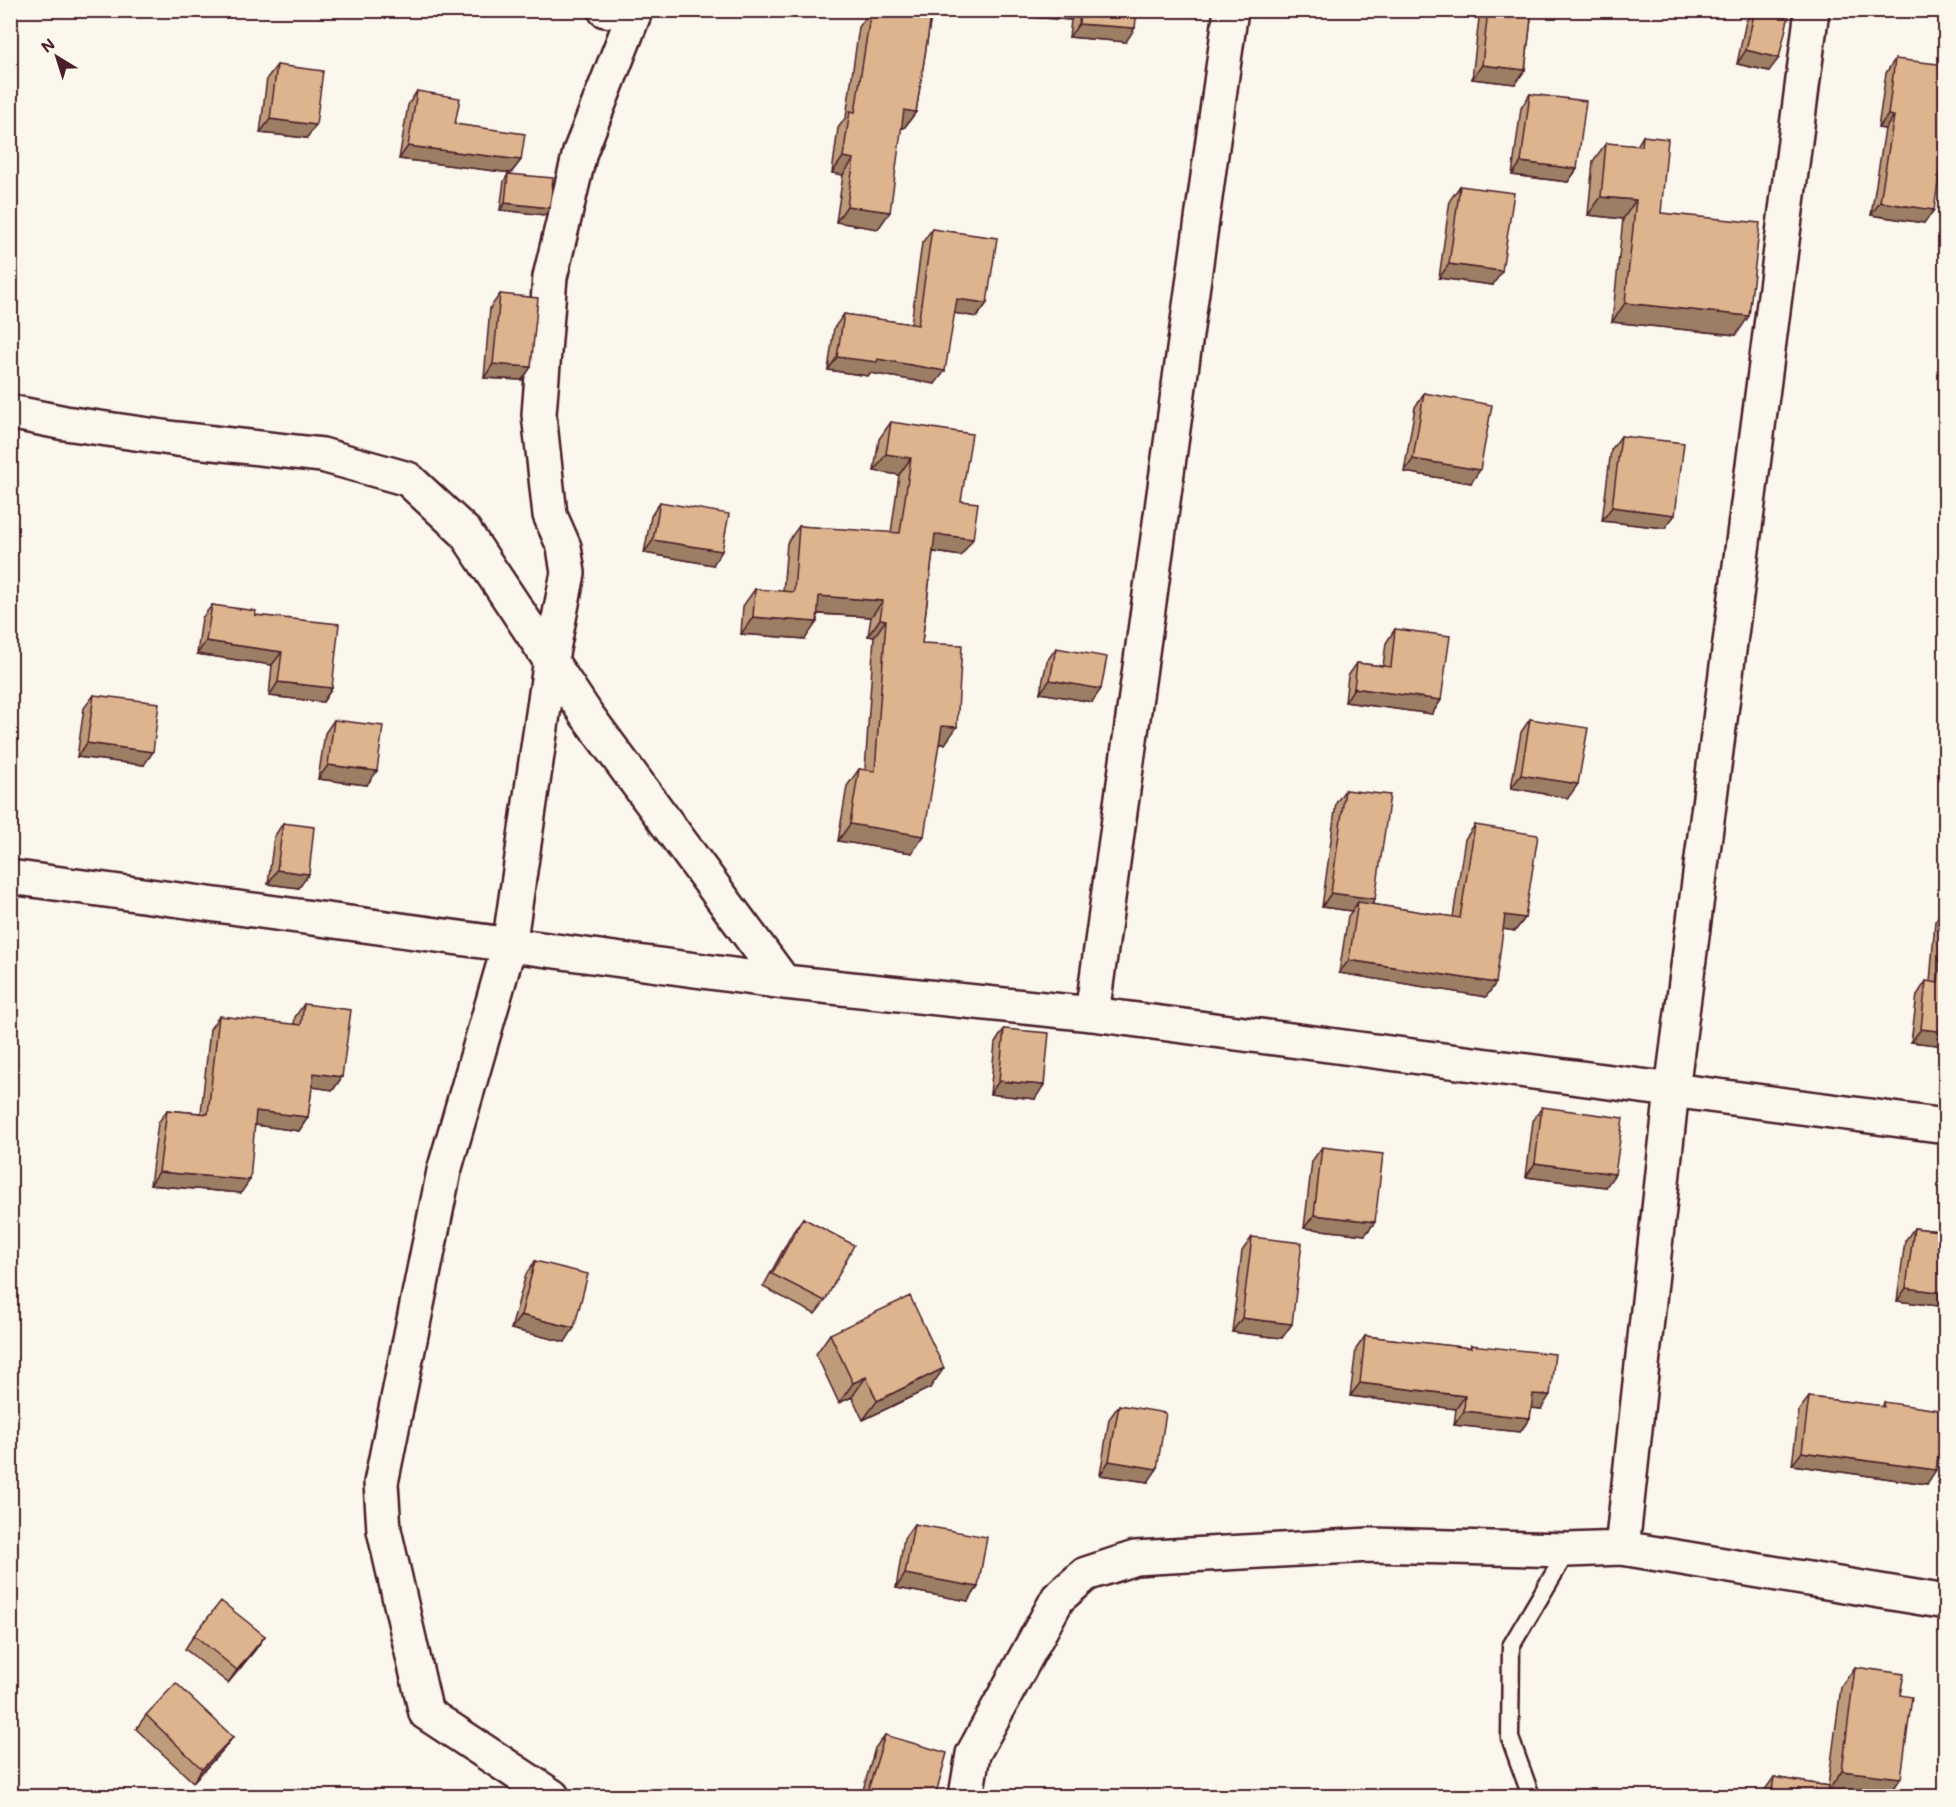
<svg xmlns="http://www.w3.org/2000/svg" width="1956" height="1807" viewBox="0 0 1956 1807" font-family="Mali,sans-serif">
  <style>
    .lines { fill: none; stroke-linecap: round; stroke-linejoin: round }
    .service-casing { stroke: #4a1f2b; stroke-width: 21 }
    .minor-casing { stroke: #4a1f2b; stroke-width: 38 }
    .service { stroke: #fbf7ec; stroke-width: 16 }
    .minor { stroke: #fbf7ec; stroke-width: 33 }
    .wall { fill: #be9b7a; stroke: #4a1f2b; stroke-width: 1.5 }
    .shaded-wall { fill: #9b7e63; stroke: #4a1f2b; stroke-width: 1.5 }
    .building { fill: #ddb48e; stroke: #4a1f2b; stroke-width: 1.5 }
  </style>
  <rect width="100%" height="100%" fill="#fbf7ec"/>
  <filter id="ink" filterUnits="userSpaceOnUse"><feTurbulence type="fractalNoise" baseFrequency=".0167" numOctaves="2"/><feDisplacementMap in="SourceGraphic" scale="12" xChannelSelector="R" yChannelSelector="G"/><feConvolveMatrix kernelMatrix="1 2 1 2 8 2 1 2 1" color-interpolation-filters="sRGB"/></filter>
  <g filter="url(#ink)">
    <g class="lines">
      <g class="service-casing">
        <path id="service" d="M1531,1796L1510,1738L1511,1646L1568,1550"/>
      </g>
      <g class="minor-casing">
        <path id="minor" d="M10,412L65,423L177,439L322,455L408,479L465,532L586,714L784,982
          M10,877L784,982L1092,1014L1946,1126
          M1092,1014L1231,10
          M1622,1548L1672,1090L1812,10
          M552,1796L426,1713L384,1530L381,1483L444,1171L509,946L551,659L568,573L564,547L550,515L539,414L550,277L580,152L634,14L605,10
          M966,1796L973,1754L1058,1598L1086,1574L1135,1558L1370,1545L1568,1550L1622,1548L1946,1602"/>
      </g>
      <use href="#service" class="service"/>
      <use href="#minor" class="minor"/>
    </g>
    <path class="wall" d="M869,10H932L916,112L904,128H901L878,229L836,222L843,175L832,173L838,128L846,117L859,27L869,13Z
      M1031,10H1137L1126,42L1069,37L1071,20L1030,17Z
      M1480,10H1532L1525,70L1515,84L1472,79Z
      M1753,10H1769V71L1737,64L1746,21Z
      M1895,59L1924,223L1871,215L1885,129L1878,128L1886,73Z
      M277,65L307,138L260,133L267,78Z
      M417,91L455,124L521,160L511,173L399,159L408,105Z
      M1530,94L1577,169L1568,182L1512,175L1521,108Z
      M1643,136L1661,213L1736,335L1612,322L1623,219L1588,215L1593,161L1606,143L1637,146Z
      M508,174L545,215L500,210L504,181Z
      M1460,186L1493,285L1439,278L1450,200Z
      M932,229L987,303L977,317L954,313L935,384L870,373L868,376L828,370L834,328L844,314L911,324L922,243Z
      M500,294L531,367L522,380L484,378L490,308Z
      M1424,393L1471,483L1404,472L1415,407Z
      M891,422L961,501V556L933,552L922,643L945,744H939L912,853L838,841L847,786L859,769L865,770L874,637L868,636L871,617L817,614L805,639L741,634L743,606L755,589L783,592L787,543L799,526L891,533L899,475L874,471L879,439Z
      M1621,436L1665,528L1602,521L1611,450Z
      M660,502L713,565L644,553L651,516Z
      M212,605L255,615L332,688L323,702L269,696L272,665L197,654L202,618Z
      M1395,629L1441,700L1432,714L1345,702L1348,676L1357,663L1383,666L1386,643Z
      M1056,648L1092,702L1040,693L1047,661Z
      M94,695L144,765L77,757L84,708Z
      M1530,719L1568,798L1511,788L1521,732Z
      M334,720L367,785L318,779L325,733Z
      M1345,790L1375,899L1372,904L1453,917L1465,839L1475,825L1525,918L1515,931L1503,929L1486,997L1339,973L1348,916L1352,911L1322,907L1336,803Z
      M283,823L299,888L268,884L274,837Z
      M1944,908L1946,1046L1911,1042L1917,995L1926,981L1930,982L1935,921Z
      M304,1004L342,1077L333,1090L312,1087L308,1117L299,1131L255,1125L241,1193L150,1185L158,1123L167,1110L201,1113L210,1029L219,1016L294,1025L295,1017Z
      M1004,1029L1035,1099L990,1094L995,1043Z
      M1542,1107L1606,1187L1526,1177L1533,1121Z
      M1322,1147L1375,1222L1365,1235L1304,1228L1312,1161Z
      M803,1218L825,1301L815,1314L763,1287L793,1232Z
      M1914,1228L1946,1232V1307L1897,1301L1905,1241Z
      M1252,1237L1292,1324L1282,1338L1232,1332L1242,1251Z
      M535,1261L565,1342L511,1329L526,1274Z
      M830,1334L930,1388L863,1420L852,1397L839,1403L816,1354Z
      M1365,1336L1469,1348L1471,1345L1541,1409L1531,1408L1530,1418L1520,1432L1454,1425L1456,1409L1350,1396L1356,1349Z
      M1809,1397L1882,1406L1884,1402L1927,1484L1792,1465L1799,1410Z
      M1119,1405L1148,1482L1100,1475L1109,1419Z
      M914,1524L978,1587L968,1601L896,1588L904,1538Z
      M194,1635L265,1636L255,1650L228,1683L185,1649Z
      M1855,1667L1900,1695L1888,1797H1874L1828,1791L1827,1797H1763L1764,1791L1774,1777L1828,1786L1841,1687Z
      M146,1715L233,1737L223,1750L193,1782L136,1729Z
      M885,1735L935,1797H861L875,1748Z"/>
    <path class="shaded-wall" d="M1035,10H1078L1071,20L1030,17Z
      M1079,24L1135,28L1126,42L1069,37Z
      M1746,50L1779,58L1769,71L1737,64Z
      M1482,65L1525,70L1515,84L1472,79Z
      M904,110L916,112L904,128L892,127Z
      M1888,115L1894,116L1885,129L1878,128Z
      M270,119L316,125L307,138L260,133Z
      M408,146L521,160L511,173L399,159Z
      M843,157L854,159L843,175L832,173Z
      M1521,162L1577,169L1568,182L1512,175Z
      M1601,197L1636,200L1623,219L1588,215Z
      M1880,202L1934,210L1924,223L1871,215Z
      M505,203L550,208L545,215L500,210Z
      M847,206L890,212L878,229L836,222Z
      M1449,264L1502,271L1493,285L1439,278Z
      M957,299L987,303L977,317L947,312Z
      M1625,303L1749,316L1736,335L1612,322Z
      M837,357L878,359L945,371L935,384L870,373L868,376L828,370Z
      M493,364L531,367L522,380L484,378Z
      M886,454L911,458L899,475L874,471Z
      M1413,459L1480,470L1471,483L1404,472Z
      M1612,507L1675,515L1665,528L1602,521Z
      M935,534L973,539L961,556L924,550Z
      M653,540L722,551L713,565L644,553Z
      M819,596L883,601L871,617L807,613Z
      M753,617L817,622L805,639L741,634Z
      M880,619L886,620L874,637L868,636Z
      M206,641L282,652L272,665L197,654Z
      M1050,680L1101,689L1092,702L1040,693Z
      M278,682L332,688L323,702L269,696Z
      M1354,688L1441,700L1432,714L1345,702Z
      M942,726L957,727L945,744L930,743Z
      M87,743L153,752L144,765L77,757Z
      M328,765L377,771L367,785L318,779Z
      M1521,775L1578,784L1568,798L1511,788Z
      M850,824L924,836L912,853L838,841Z
      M277,870L309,874L299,888L268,884Z
      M1331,893L1375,899L1366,913L1358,902L1352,911L1322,907Z
      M1505,915L1525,918L1515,931L1496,928Z
      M1349,960L1496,983L1486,997L1339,973Z
      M1921,1029L1946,1032V1046L1911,1042Z
      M314,1073L342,1077L333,1090L305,1086Z
      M999,1081L1044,1085L1035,1099L990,1094Z
      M256,1111L308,1117L299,1131L247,1124Z
      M1535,1163L1615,1174L1606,1187L1526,1177Z
      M159,1172L250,1180L241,1193L150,1185Z
      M1314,1215L1375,1222L1365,1235L1304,1228Z
      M1906,1288L1946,1293V1307L1897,1301Z
      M521,1315L574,1328L565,1342L511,1329Z
      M1242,1318L1292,1324L1282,1338L1232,1332Z
      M944,1368L930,1388L863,1420L877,1401Z
      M866,1377L852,1397L839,1403L853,1383Z
      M1360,1383L1465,1396L1456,1409L1350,1396Z
      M1533,1394L1550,1395L1541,1409L1523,1407Z
      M1464,1411L1530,1418L1520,1432L1454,1425Z
      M1802,1452L1936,1470L1927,1484L1792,1465Z
      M1109,1461L1157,1469L1148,1482L1100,1475Z
      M905,1574L978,1587L968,1601L896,1588Z
      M265,1636L255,1650L228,1683L237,1670Z
      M233,1737L223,1750L193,1782L202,1769Z
      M1842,1771L1901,1778L1888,1797H1874L1828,1791Z
      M868,1790L893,1797H864Z"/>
    <path class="building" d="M871,10L879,12V10H932L916,112L904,110L890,212L847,206L854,159L843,157L850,111L855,112Z
      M1080,10H1137L1135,28L1079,24Z
      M1488,10H1532L1525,70L1482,65Z
      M1755,10H1769L1789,15L1779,58L1746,50Z
      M1895,59L1946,65V129L1934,210L1880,202L1894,116L1888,115Z
      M277,65L323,71L316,125L270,119Z
      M417,91L460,98L455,124L525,134L521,160L408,146Z
      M1530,94L1586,101L1577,169L1521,162Z
      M1643,136L1668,139L1661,213L1760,223L1749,316L1625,303L1636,200L1601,197L1606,143L1642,146Z
      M508,174L553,178L550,208L505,203Z
      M1460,186L1514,193L1502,271L1449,264Z
      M932,229L997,238L987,303L957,299L945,371L878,359L877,362L837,357L844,314L918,325Z
      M500,294L538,298L531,367L493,364Z
      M1424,393L1492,405L1480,470L1413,459Z
      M891,422L972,434L961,501L978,503L973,539L935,534L922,643L962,645L957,727L942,726L924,836L850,824L859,769L875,771L886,620L880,619L883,601L819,596L817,622L753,617L755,589L794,592L799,526L900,533L911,458L886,454Z
      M1621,436L1684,443L1675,515L1612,507Z
      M660,502L729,514L722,551L653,540Z
      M212,605L256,611L255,615L339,624L332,688L278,682L282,652L206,641Z
      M1395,629L1450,636L1441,700L1354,688L1357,663L1391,667Z
      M1056,648L1107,657L1101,689L1050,680Z
      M94,695L159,703L153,752L87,743Z
      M1530,719L1588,728L1578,784L1521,775Z
      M334,720L383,726L377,771L328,765Z
      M1345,790L1390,795L1375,899L1331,893Z
      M283,823L314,827L309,874L277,870Z
      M1475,825L1538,835L1525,918L1505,915L1496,983L1349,960L1358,902L1460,918Z
      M1944,908H1946V1032L1921,1029L1926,981L1938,983Z
      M304,1004L351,1010L342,1077L314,1073L308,1117L256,1111L250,1180L159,1172L167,1110L208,1114L219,1016L301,1025Z
      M1004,1029L1049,1033L1044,1085L999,1081Z
      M1542,1107L1623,1118L1615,1174L1535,1163Z
      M1322,1147L1383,1154L1375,1222L1314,1215Z
      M803,1218L854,1245L825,1301L772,1274Z
      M1914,1228L1946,1232V1293L1906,1288Z
      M1252,1237L1302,1243L1292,1324L1242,1318Z
      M535,1261L588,1274L574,1328L521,1315Z
      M910,1296L944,1368L877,1401L866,1377L853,1383L830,1334Z
      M1365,1336L1471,1348V1345L1555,1354L1550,1395L1533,1394L1530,1418L1464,1411L1465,1396L1360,1383Z
      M1809,1397L1884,1406V1402L1945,1411L1936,1470L1802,1452Z
      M1119,1405L1166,1413L1157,1469L1109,1461Z
      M914,1524L987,1537L978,1587L905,1574Z
      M221,1601L265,1636L237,1670L194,1635Z
      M1855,1667L1904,1674L1900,1695L1912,1697L1901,1778L1842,1771Z
      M176,1683L233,1737L202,1769L146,1715Z
      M885,1735L947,1753L935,1797H893L868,1790Z
      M1774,1777L1828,1786L1827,1797H1771Z
      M1923,1792L1946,1796V1797H1922Z
      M680,1793L711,1797H680Z"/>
  </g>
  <rect width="1956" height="1807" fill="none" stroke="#fbf7ec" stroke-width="36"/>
  <rect x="18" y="18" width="1920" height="1771" fill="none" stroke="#4a1f2b" stroke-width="2" filter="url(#ink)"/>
  <g transform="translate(57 57) rotate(322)" stroke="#fbf7ec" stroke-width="4.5" paint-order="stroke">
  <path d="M0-4.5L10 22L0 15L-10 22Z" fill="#4a1f2b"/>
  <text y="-9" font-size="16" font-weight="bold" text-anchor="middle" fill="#4a1f2b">N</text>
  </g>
</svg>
